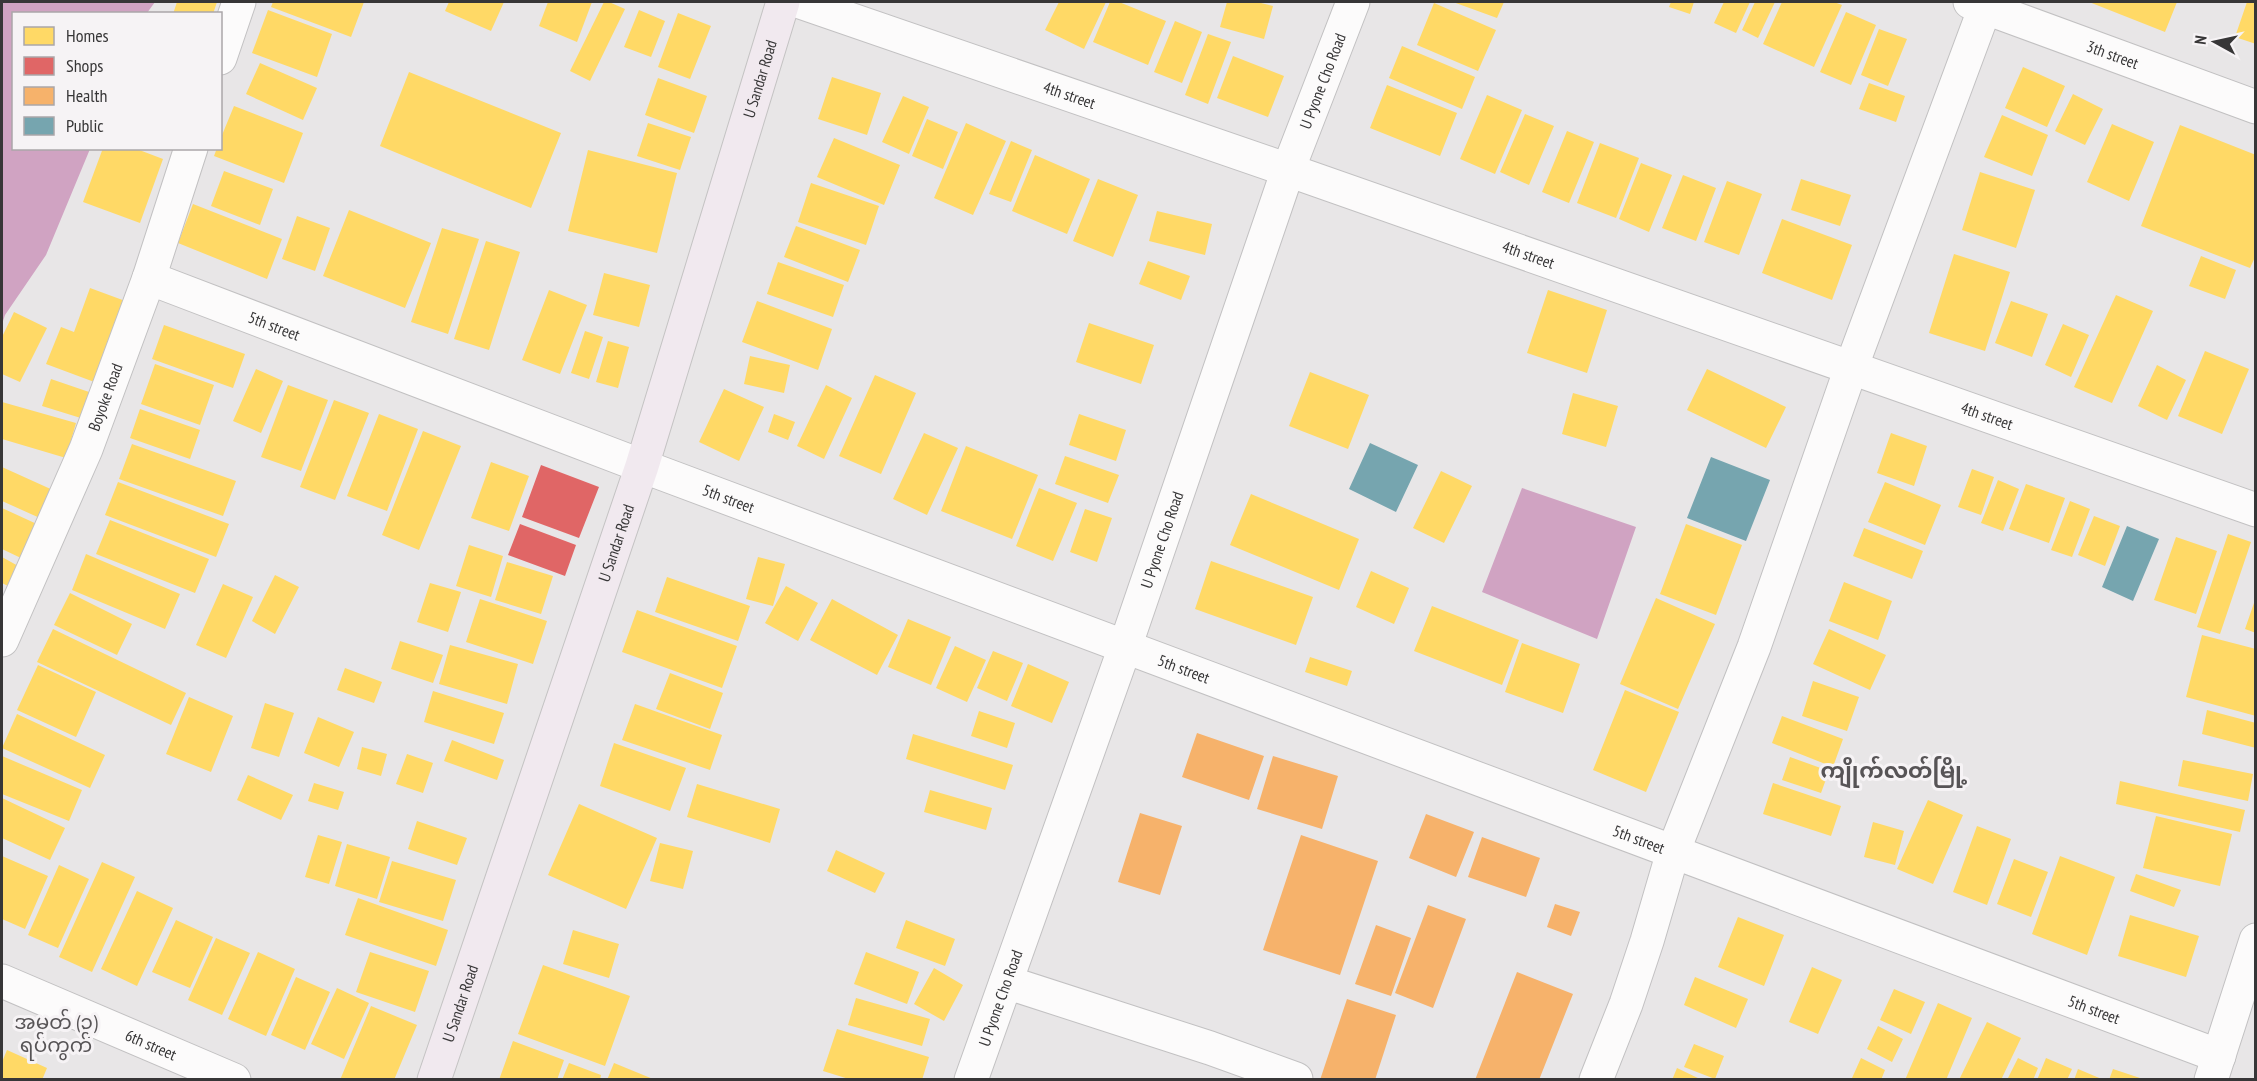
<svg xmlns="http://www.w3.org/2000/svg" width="2257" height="1081" viewBox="0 0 2257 1081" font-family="'PT Sans Narrow','Noto Sans Myanmar',sans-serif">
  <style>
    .water { fill: #d0a3c2 }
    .homes { fill: #ffd966 }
    .shops { fill: #e06666 }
    .health { fill: #f6b26b }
    .public { fill: #76a5af }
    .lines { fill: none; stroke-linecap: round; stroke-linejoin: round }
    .minor-casing { stroke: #c2c1c2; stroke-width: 35 }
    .major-casing { stroke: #c4c3c3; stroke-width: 35 }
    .minor { stroke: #fcfbfb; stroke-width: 33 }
    .major { stroke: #f1e9ef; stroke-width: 33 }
    .labels { text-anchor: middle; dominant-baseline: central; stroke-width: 6; stroke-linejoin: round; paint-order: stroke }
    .street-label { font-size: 16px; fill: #373637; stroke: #f6f3f5 }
    .quarter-label { font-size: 20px; fill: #575456; stroke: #f6f3f5 }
    .district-label { font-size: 22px; font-weight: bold; fill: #575456; stroke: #f6f3f5 }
  </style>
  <rect width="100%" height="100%" fill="#e8e6e7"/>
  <path class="water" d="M2,2H155L147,13L14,14V148L90,149L46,255L5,315L2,324Z
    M1522,488L1636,527L1597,639L1482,592Z"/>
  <path class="homes" d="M177,2H217L213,14H173Z
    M273,2H364L351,37L271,7Z
    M449,2H504L491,31L445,11Z
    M548,2H592L577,42L539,26Z
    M604,2H609L625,9L590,81L570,71Z
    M1059,2H1106L1084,49L1045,30Z
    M1110,2H1119L1166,21L1148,65L1093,42Z
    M1227,2H1257L1273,6L1264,39L1220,27Z
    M1453,2H1504L1497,18Z
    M1671,2H1694L1690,14L1669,7Z
    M1724,2H1750L1736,33L1714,23Z
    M1755,2H1775L1758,38L1742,30Z
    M1782,2H1834L1842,5L1814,67L1763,44Z
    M2089,2H2177L2165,32Z
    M2247,2H2256V44L2235,37Z
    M1434,3L1496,30L1478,71L1417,45Z
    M268,10L332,34L317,77L252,53Z
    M639,10L665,21L651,57L624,47Z
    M1846,12L1876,25L1851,85L1820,72Z
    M678,13L711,26L690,79L658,67Z
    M1175,21L1202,32L1182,83L1154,72Z
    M1879,29L1907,39L1888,86L1861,75Z
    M1208,34L1231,42L1208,104L1185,95Z
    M1402,46L1475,77L1462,109L1389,78Z
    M1233,56L1284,76L1268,117L1217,98Z
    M260,63L317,88L303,120L246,94Z
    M2023,67L2065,86L2047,127L2005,108Z
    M409,72L561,133L531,208L380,146Z
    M832,77L881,93L867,135L818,119Z
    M658,78L707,96L694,133L645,115Z
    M1869,83L1905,96L1896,122L1859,109Z
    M1387,85L1457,113L1440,156L1370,128Z
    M2073,94L2103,109L2085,145L2055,131Z
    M1487,95L1522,110L1495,174L1460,159Z
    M903,96L929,107L909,154L882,142Z
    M234,106L303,133L284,183L214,156L217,148H220V140Z
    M1525,114L1554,126L1529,185L1500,172Z
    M2002,115L2048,135L2032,176L1984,157Z
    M927,119L958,132L943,169L912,156Z
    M648,123L691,137L680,170L637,156Z
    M966,123L1006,141L973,215L934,198Z
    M2112,124L2154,142L2129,201L2087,182Z
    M2180,125L2256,155V255L2250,268L2141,226Z
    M1567,131L1594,142L1569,203L1542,192Z
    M834,138L900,165L884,205L817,177Z
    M1011,141L1032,150L1011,202L989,194Z
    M1600,143L1639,158L1616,218L1577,203Z
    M103,148H134L163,159L140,223L83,202Z
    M588,150L677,173L657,253L568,231Z
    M1035,155L1090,179L1067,234L1012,211Z
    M1641,163L1672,175L1649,232L1619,219Z
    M224,171L273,189L260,225L211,206Z
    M1980,172L2035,190L2016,248L1962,230Z
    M1683,175L1716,188L1696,241L1662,228Z
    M1098,179L1138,195L1113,257L1073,241Z
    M1801,179L1851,195L1840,226L1791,210Z
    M1727,181L1762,194L1739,255L1704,242Z
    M811,183L879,206L866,245L798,222Z
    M193,204L282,239L267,279L178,243Z
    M349,210L431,243L405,308L323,276Z
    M1157,211L1212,224L1205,255L1149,241Z
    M297,216L330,228L315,271L282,259Z
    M1782,219L1852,245L1832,300L1762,273Z
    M796,226L860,250L848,282L784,257Z
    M442,228L479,239L448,334L411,322Z
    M486,241L520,252L489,350L454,339Z
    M1954,254L2010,272L1985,351L1929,333Z
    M2201,256L2236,270L2225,299L2189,286Z
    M1148,261L1190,276L1181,300L1139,284Z
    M778,262L844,285L833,317L767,294Z
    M604,273L650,285L639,327L593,315Z
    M90,288L128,302L97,383L46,364L61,327L74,332Z
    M549,290L587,305L560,374L522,360Z
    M1548,290L1607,310L1587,373L1527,353Z
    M2116,295L2153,311L2112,403L2074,387Z
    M757,301L832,329L818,370L742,342Z
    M2011,301L2048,314L2032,357L1995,343Z
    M14,312L47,328L20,382L2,374V337Z
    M1089,323L1154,345L1141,384L1076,362Z
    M2063,324L2089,335L2071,377L2045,365Z
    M164,325L245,354L233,388L152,359Z
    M585,331L603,337L589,379L571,373Z
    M608,341L629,347L618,388L596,382Z
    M2205,351L2249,369L2222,434L2178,416Z
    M750,356L790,365L784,393L744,384Z
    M155,364L214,385L200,425L141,404Z
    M2157,365L2186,380L2167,420L2138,406Z
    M256,369L283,381L261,433L233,421Z
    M1707,369L1786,407L1766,448L1687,410Z
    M1310,372L1369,395L1348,449L1289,426Z
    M875,375L916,393L881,474L839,456Z
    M51,379L92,393L84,419L42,406Z
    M288,385L328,400L301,471L261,457Z
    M826,385L852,398L824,459L797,446Z
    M724,389L764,407L739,461L699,442Z
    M1573,393L1618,406L1606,447L1562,434Z
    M334,400L369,413L335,500L300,487Z
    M2,402L76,423L66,458L2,439Z
    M140,409L200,430L190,459L130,438Z
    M379,414L418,429L387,511L347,496Z
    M774,414L795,422L788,440L768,432Z
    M1079,414L1126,430L1116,461L1069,445Z
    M423,431L461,446L419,550L382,535Z
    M924,433L958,448L927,515L893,499Z
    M1891,433L1927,446L1914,486L1877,473Z
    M132,444L236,481L223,516L119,479Z
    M966,446L1038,475L1012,539L941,511Z
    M1065,456L1119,475L1108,503L1055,484Z
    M491,462L529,476L509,531L471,518Z
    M2,467L55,491L42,519L2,501Z
    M1972,469L1994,477L1981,515L1958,507Z
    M1441,471L1472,486L1444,543L1413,528Z
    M1998,480L2019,489L2003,531L1981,523Z
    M118,482L229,524L216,557L105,515Z
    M1885,482L1941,505L1925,545L1868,522Z
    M2026,484L2065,498L2049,543L2009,529Z
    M1039,488L1077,503L1053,561L1016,546Z
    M1251,494L1359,539L1339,590L1230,545Z
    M2070,501L2090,509L2072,557L2051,550Z
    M2,508L39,525L23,559L2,549Z
    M1085,509L1112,518L1097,562L1070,552Z
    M2094,516L2120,526L2105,566L2078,555Z
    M110,520L209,559L195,593L96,554Z
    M1686,524L1742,545L1716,615L1660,594Z
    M1864,528L1923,551L1912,579L1853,556Z
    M2228,534L2251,542L2220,634L2197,627Z
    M2176,537L2217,551L2196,614L2154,600Z
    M469,545L503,556L491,597L456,586Z
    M86,554L180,594L165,629L72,590Z
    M2,557L20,567L10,587L2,583Z
    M758,557L785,564L773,606L746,599Z
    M1211,561L1313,597L1296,645L1195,609Z
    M507,562L553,576L541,614L495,600Z
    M1371,571L1409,588L1394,624L1356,607Z
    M275,575L299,587L275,634L252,621Z
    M667,577L750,606L738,641L655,612Z
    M1844,582L1892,601L1878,640L1829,621Z
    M430,583L461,592L448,632L417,622Z
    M223,584L253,597L226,658L196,645Z
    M786,586L818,603L798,641L765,623Z
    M70,593L132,624L117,655L54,625Z
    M1656,598L1715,624L1678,709L1620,684Z
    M480,599L547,621L533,664L466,642Z
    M832,599L898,635L877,675L810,640Z
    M2255,600H2256V633L2245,629Z
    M1432,606L1519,640L1502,685L1414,651Z
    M637,610L737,646L722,688L622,652Z
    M908,619L951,637L931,685L888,667Z
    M53,629L186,693L171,725L37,662Z
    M1829,629L1886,655L1870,690L1813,664Z
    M2202,635L2256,649V716L2186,697Z
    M400,641L443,655L433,683L391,669Z
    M1522,643L1580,664L1563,713L1505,692Z
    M450,645L518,664L507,704L439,684Z
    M955,646L986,660L967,702L936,688Z
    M993,651L1023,663L1007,701L977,688Z
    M1310,657L1352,671L1347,686L1305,672Z
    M1028,664L1069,682L1052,723L1011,706Z
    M38,665L96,692L76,737L17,710Z
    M345,668L382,682L374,703L337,690Z
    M670,673L723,693L710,729L656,709Z
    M1813,681L1859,697L1847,731L1802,716Z
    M1625,690L1679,712L1646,792L1593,770Z
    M433,691L504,713L494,744L424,722Z
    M189,697L233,716L211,772L166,754Z
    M265,703L294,713L279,757L251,748Z
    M635,704L722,735L710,770L622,740Z
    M2207,710L2256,723V748L2202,734Z
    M979,711L1015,723L1007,748L971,736Z
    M17,714L105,755L90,788L2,748Z
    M1782,716L1843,739L1833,767L1772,743Z
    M318,717L354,732L339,767L304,753Z
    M913,734L1013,765L1005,790L906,759Z
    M452,740L504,760L497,780L444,761Z
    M614,743L686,768L670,811L600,786Z
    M362,747L387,754L381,776L357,769Z
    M407,754L433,763L423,793L396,784Z
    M2,756L82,790L69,821L2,794Z
    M1790,757L1829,771L1821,793L1782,780Z
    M2183,760L2253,774L2248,801L2178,786Z
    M248,775L293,795L281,820L237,800Z
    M2120,781L2245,810L2240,832L2116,804Z
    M314,783L344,792L338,810L308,801Z
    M1773,783L1841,806L1831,836L1763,814Z
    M697,784L780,809L770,843L687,817Z
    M930,790L992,808L986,830L924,812Z
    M2,798L65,828L50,860L2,838Z
    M1928,800L1963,815L1933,884L1897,869Z
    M579,804L657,838L626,909L548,875Z
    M2156,816L2232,834L2220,886L2143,868Z
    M417,821L467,838L457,865L408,849Z
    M1873,822L1904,831L1895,865L1864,857Z
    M1977,826L2011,839L1987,905L1953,892Z
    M318,835L342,842L329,884L305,877Z
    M660,843L693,851L683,889L650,881Z
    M347,844L390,857L377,899L335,886Z
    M836,850L885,873L875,893L827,871Z
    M2,856L48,876L25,929L2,919Z
    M2060,856L2115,877L2087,955L2032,934Z
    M2014,859L2048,872L2031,917L1997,904Z
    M392,861L456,880L443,921L379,902Z
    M102,862L135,877L92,972L59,957Z
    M59,865L89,879L58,948L28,935Z
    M2136,874L2181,890L2174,907L2130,891Z
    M137,891L173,908L137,986L101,969Z
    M358,898L448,930L436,966L345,935Z
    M2130,915L2199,936L2186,977L2118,956Z
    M1738,917L1784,935L1764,986L1718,967Z
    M176,920L213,937L190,988L152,972Z
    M906,920L955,939L945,966L896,948Z
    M573,930L619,944L609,978L563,964Z
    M216,938L250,953L222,1015L188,1000Z
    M258,952L295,969L266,1036L228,1019Z
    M370,952L429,971L415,1012L356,992Z
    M866,952L919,972L907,1004L854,984Z
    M543,965L630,996L605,1066L518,1034Z
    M1812,967L1842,980L1818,1034L1789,1022Z
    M934,968L963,985L944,1021L914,1004Z
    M296,977L330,992L305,1050L271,1035Z
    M1695,977L1748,999L1736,1028L1684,1005Z
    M337,988L369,1003L344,1059L311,1044Z
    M1894,989L1925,1002L1911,1034L1880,1020Z
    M856,998L930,1019L922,1046L848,1025Z
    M1938,1003L1972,1018L1946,1080H1905Z
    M371,1006L417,1025L394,1080H340Z
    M1987,1022L2021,1038L2001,1080H1959Z
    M1878,1026L1903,1039L1892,1062L1867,1049Z
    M837,1029L929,1057L922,1080H852L823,1071Z
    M513,1041L564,1060L557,1080H499Z
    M1694,1044L1724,1056L1715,1079L1684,1067Z
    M7,1050L47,1068L42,1080H2V1062Z
    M1861,1058L1885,1070L1881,1080H1855L1852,1078Z
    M2018,1058L2038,1068L2033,1080H2007Z
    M2046,1058L2072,1069L2067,1080H2037Z
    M569,1063L601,1075L600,1080H562Z
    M614,1063L653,1079V1080H607Z
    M1677,1068L1702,1080H1672Z
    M2078,1069L2104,1080H2074Z
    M2113,1069L2143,1079V1080H2109Z"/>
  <path class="shops" d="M541,465L599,487L579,538L522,517Z
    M520,524L576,545L565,576L508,555Z"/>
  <path class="health" d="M1197,733L1264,756L1249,800L1182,777Z
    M1273,756L1338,776L1322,829L1257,809Z
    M1140,813L1182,826L1160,895L1118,882Z
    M1426,814L1474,832L1456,877L1409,858Z
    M1301,835L1378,861L1340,975L1263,950Z
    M1482,837L1540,858L1526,897L1468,877Z
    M1555,904L1580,912L1571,936L1547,927Z
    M1428,905L1466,919L1433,1008L1395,993Z
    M1376,925L1411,938L1391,996L1355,984Z
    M1517,972L1573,994L1539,1080H1475Z
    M1347,999L1396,1015L1375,1080H1320Z"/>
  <path class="public" d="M1370,443L1418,465L1396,512L1349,489Z
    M1711,457L1770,480L1746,541L1687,518Z
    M2127,526L2159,539L2133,601L2102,587Z"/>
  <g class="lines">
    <g class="minor-casing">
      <g id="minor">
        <path id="s1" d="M800,2L1288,170L2256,510"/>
        <path id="s2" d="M1970,2L2256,107"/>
        <path d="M220,58L239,2"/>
        <path id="s3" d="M149,278L642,466L2219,1056"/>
        <path id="s4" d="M2,640L86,449L149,278L191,148"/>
        <path id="s5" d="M2,981L234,1080"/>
        <path d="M1006,982L1210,1048L1296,1079"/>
        <path id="s6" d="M971,1080L1125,647L1288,170L1353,2"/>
        <path d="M1596,1080L1626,1004L1647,941L1673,852L1754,647L1851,368L1987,2"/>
        <path d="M2211,1080L2256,940"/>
      </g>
    </g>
    <g class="major-casing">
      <g id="major">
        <path id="s7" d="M434,1080L642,466L783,2"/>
      </g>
    </g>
    <use href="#minor" class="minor"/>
    <use href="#major" class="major"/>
  </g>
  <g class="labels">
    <g class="street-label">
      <text stroke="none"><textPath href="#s2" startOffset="152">3th street</textPath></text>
      <text stroke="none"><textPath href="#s7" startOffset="1053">U Sandar Road</textPath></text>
      <text stroke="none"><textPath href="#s6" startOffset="1059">U Pyone Cho Road</textPath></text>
      <text stroke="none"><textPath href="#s1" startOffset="285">4th street</textPath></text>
      <text stroke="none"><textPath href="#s1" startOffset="771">4th street</textPath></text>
      <text stroke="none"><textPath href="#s3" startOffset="134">5th street</textPath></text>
      <text stroke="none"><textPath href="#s4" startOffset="264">Boyoke Road</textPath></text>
      <text stroke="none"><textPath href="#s1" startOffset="1257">4th street</textPath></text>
      <text stroke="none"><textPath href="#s3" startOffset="620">5th street</textPath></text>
      <text stroke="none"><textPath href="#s6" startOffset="573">U Pyone Cho Road</textPath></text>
      <text stroke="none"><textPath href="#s7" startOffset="567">U Sandar Road</textPath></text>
      <text stroke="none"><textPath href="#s3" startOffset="1106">5th street</textPath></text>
      <text stroke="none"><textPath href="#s3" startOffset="1592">5th street</textPath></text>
      <text stroke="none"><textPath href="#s6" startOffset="87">U Pyone Cho Road</textPath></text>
      <text stroke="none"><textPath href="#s7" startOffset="81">U Sandar Road</textPath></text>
      <text stroke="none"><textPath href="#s3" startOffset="2078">5th street</textPath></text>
      <text stroke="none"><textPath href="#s5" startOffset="162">6th street</textPath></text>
    </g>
    <g class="quarter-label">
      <text x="56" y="1022">အမှတ် (၃)<tspan x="56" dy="23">ရပ်ကွက်</tspan></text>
    </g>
    <g class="district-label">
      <text x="1894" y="770">ကျိုက်လတ်မြို့</text>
    </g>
  </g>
  <rect width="2257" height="1081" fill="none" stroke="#373637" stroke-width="6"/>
  <rect x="12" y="12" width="210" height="138" fill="#f6f3f5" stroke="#aaa7a9" stroke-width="1.5"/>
  <rect x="24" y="27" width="30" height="18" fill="#ffd966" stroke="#aaa7a9" stroke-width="1.5"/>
  <text x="66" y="42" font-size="18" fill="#373637">Homes</text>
  <rect x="24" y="57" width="30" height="18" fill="#e06666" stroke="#aaa7a9" stroke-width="1.5"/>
  <text x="66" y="72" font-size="18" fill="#373637">Shops</text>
  <rect x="24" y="87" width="30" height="18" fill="#f6b26b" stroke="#aaa7a9" stroke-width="1.5"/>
  <text x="66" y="102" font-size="18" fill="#373637">Health</text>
  <rect x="24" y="117" width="30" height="18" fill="#76a5af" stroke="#aaa7a9" stroke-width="1.5"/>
  <text x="66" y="132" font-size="18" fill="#373637">Public</text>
  <g transform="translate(2215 42) rotate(278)" stroke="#f6f3f5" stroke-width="4.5" paint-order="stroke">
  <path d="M0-4.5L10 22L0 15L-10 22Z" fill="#373637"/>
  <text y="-9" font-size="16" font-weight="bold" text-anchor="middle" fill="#373637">N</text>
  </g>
</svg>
